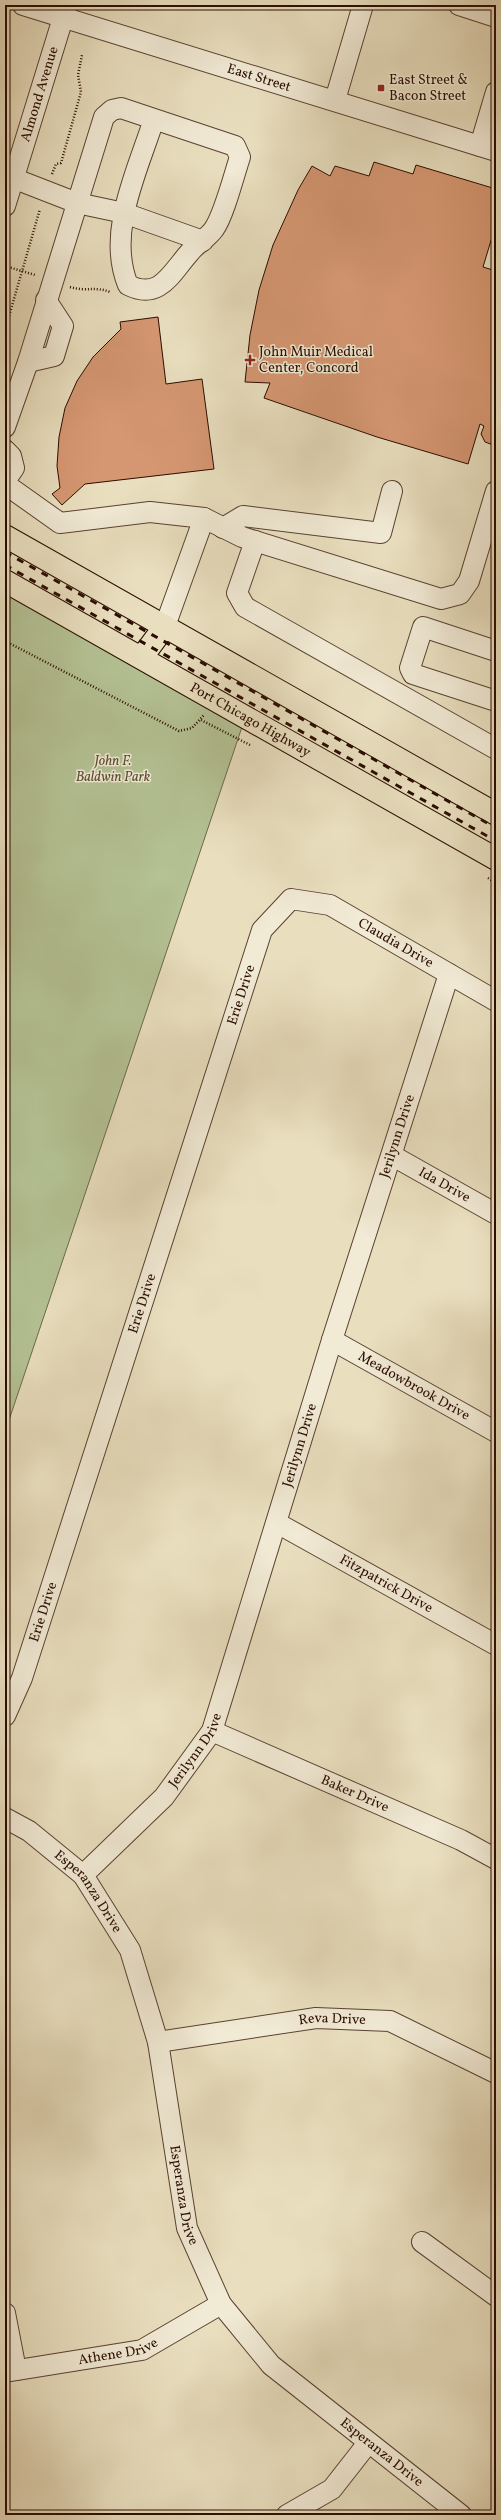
<svg xmlns="http://www.w3.org/2000/svg" width="501" height="2520" viewBox="0 0 501 2520" font-family="Vollkorn,serif">
  <style>
    .green { fill: #b4c294; stroke: #6f674a }
    .building { fill: #d59772; stroke: #2a0c00 }
    .lines { fill: none; stroke-linecap: round; stroke-linejoin: round }
    .minor-casing { stroke: #5a4130; stroke-width: 22 }
    .major-casing { stroke: #2a0c00; stroke-width: 24 }
    .path { stroke: #2a0c00; stroke-width: 2.5; stroke-dasharray: 1 2; stroke-linecap: butt }
    .minor { stroke: #f1ead5; stroke-width: 20 }
    .major { stroke: #e9dfbf; stroke-width: 22 }
    .rail { stroke: #2a0c00; stroke-width: 3; stroke-dasharray: 7 7; stroke-linecap: butt }
    .poi-dot { fill: #8f2418; stroke: #f1ead5; stroke-width: 1.5 }
    .labels { text-anchor: middle; dominant-baseline: central; stroke-width: 3; stroke-linejoin: round; paint-order: stroke }
    .street-label { font-size: 14px; fill: #2a0c00; stroke: #f1ead5 }
    .poi-label { font-size: 14px; fill: #2a0c00; stroke: #f1ead5; text-anchor: start }
    .park-label { font-size: 14px; font-style: italic; fill: #5a4c34; stroke: #f1ead5 }
  </style>
  <rect width="100%" height="100%" fill="#e9dfbf"/>
  <filter id="stains"><feTurbulence type="fractalNoise" baseFrequency=".005" numOctaves="4"/><feColorMatrix values="0 0 0 0 .2 0 0 0 0 .09 0 0 0 0 .02 0 0 0 .5 -.17"/></filter>
  <radialGradient id="worn" r=".72"><stop offset=".6" stop-color="#630" stop-opacity="0"/><stop offset="1" stop-color="#630" stop-opacity=".3"/></radialGradient>
  <path class="green" d="M5,581L245,718L5,1432Z"/>
  <path class="building" d="M374,162L413,174L416,165L496,189V224L483,267L496,271V446L485,442L481,434L484,426L480,424L468,464L377,437L264,398L270,383L245,382L250,335L259,290L273,245L298,190L312,166L330,176L335,166L369,176Z
    M158,317L166,384L202,379L214,469L85,484L62,505L52,494L60,488L57,466L59,437L65,408L77,381L93,357L121,329L120,322Z"/>
  <g class="lines">
    <g class="minor-casing">
      <g id="minor">
        <path id="s1" d="M23,5L496,151"/>
        <path d="M459,5L496,17"/>
        <path d="M335,100L363,5"/>
        <path d="M480,146L496,92"/>
        <path d="M5,175L77,203L124,213L203,241"/>
        <path id="s2" d="M5,206L67,5"/>
        <path d="M28,362L54,356L63,326L46,300"/>
        <path d="M5,427L28,362L104,117L112,110L121,108L235,146L240,157C234,175 224,215 214,229C208,238 197,243 190,252C171,273 160,301 128,285C106,232 138,170 154,119"/>
        <path d="M5,450L11,456L14,468L5,481"/>
        <path d="M5,484L60,523L150,512L204,518L242,537L441,599L460,594L469,581L496,491"/>
        <path d="M223,528L243,516L381,533L392,491"/>
        <path d="M255,541L237,593L245,607L496,749"/>
        <path d="M165,626L204,518"/>
        <path d="M496,651L423,627L410,668L413,674L496,701"/>
        <path id="s3" d="M393,1156L496,1214"/>
        <path id="s4" d="M332,1340L496,1432"/>
        <path id="s5" d="M277,1523L496,1645"/>
        <path id="s6" d="M5,1716L22,1678L262,930L291,899L330,905L496,1001"/>
        <path id="s7" d="M212,1731L461,1840L496,1859"/>
        <path id="s8" d="M5,1818L29,1831L83,1875L130,1950L158,2042L187,2228L221,2304L271,2365L461,2515"/>
        <path id="s9" d="M83,1875L164,1797L212,1731L332,1340L449,974"/>
        <path id="s10" d="M158,2042L316,2018L390,2021L496,2073"/>
        <path d="M422,2242L496,2296"/>
        <path d="M5,2313L16,2370"/>
        <path id="s11" d="M5,2372L142,2350L221,2304"/>
        <path d="M287,2515L332,2489L368,2443"/>
      </g>
    </g>
    <g class="major-casing">
      <g id="major">
        <path d="M5,536L496,814"/>
        <path id="s12" d="M5,581L496,859"/>
        <path d="M142,657L165,626"/>
      </g>
    </g>
    <path class="path" d="M52,174L56,164L61,163L81,92L78,75L82,55
      M5,266L35,275
      M70,287C87,292 95,286 110,292
      M5,330L40,209
      M5,641L179,731L192,728L204,715
      M201,720L250,745
      M488,878L496,883"/>
    <use href="#minor" class="minor"/>
    <use href="#major" class="major"/>
    <path class="rail" d="M5,552L496,828
      M5,565L496,841"/>
  </g>
  <g class="poi-dot">
    <rect x="377" y="84" width="8" height="8" rx="2"/>
    <path d="M248 354h4v4h4v4h-4v4h-4v-4h-4v-4h4z"/>
  </g>
  <g class="labels">
    <g class="street-label">
      <text stroke="none"><textPath href="#s1" startOffset="247">East Street</textPath></text>
      <text stroke="none"><textPath href="#s2" startOffset="117">Almond Avenue</textPath></text>
      <text stroke="none"><textPath href="#s12" startOffset="282">Port Chicago Highway</textPath></text>
      <text stroke="none"><textPath href="#s6" startOffset="985">Claudia Drive</textPath></text>
      <text stroke="none"><textPath href="#s6" startOffset="759">Erie Drive</textPath></text>
      <text stroke="none"><textPath href="#s9" startOffset="817">Jerilynn Drive</textPath></text>
      <text stroke="none"><textPath href="#s3" startOffset="59">Ida Drive</textPath></text>
      <text stroke="none"><textPath href="#s6" startOffset="435">Erie Drive</textPath></text>
      <text stroke="none"><textPath href="#s4" startOffset="94">Meadowbrook Drive</textPath></text>
      <text stroke="none"><textPath href="#s9" startOffset="493">Jerilynn Drive</textPath></text>
      <text stroke="none"><textPath href="#s5" startOffset="125">Fitzpatrick Drive</textPath></text>
      <text stroke="none"><textPath href="#s6" startOffset="111">Erie Drive</textPath></text>
      <text stroke="none"><textPath href="#s9" startOffset="169">Jerilynn Drive</textPath></text>
      <text stroke="none"><textPath href="#s7" startOffset="156">Baker Drive</textPath></text>
      <text stroke="none"><textPath href="#s8" startOffset="113">Esperanza Drive</textPath></text>
      <text stroke="none"><textPath href="#s10" startOffset="176">Reva Drive</textPath></text>
      <text stroke="none"><textPath href="#s8" startOffset="437">Esperanza Drive</textPath></text>
      <text stroke="none"><textPath href="#s11" startOffset="115">Athene Drive</textPath></text>
      <text stroke="none"><textPath href="#s8" startOffset="773">Esperanza Drive</textPath></text>
    </g>
    <g class="poi-label">
      <text x="389" y="80">East Street &amp;<tspan x="389" dy="16">Bacon Street</tspan></text>
      <text x="259" y="352">John Muir Medical<tspan x="259" dy="16">Center, Concord</tspan></text>
    </g>
    <g class="park-label">
      <text x="113" y="761">John F.<tspan x="113" dy="16">Baldwin Park</tspan></text>
    </g>
  </g>
  <rect width="501" height="2520" fill="none" stroke="#e9dfbf" stroke-width="20"/>
  <rect x="6" y="6" width="489" height="2508" fill="none" stroke="#2a0c00" stroke-width="2"/>
  <rect x="10" y="10" width="481" height="2500" fill="none" stroke="#2a0c00"/>
  <rect width="100%" height="100%" filter="url(#stains)"/>
  <rect width="100%" height="100%" fill="url(#worn)"/>
</svg>
